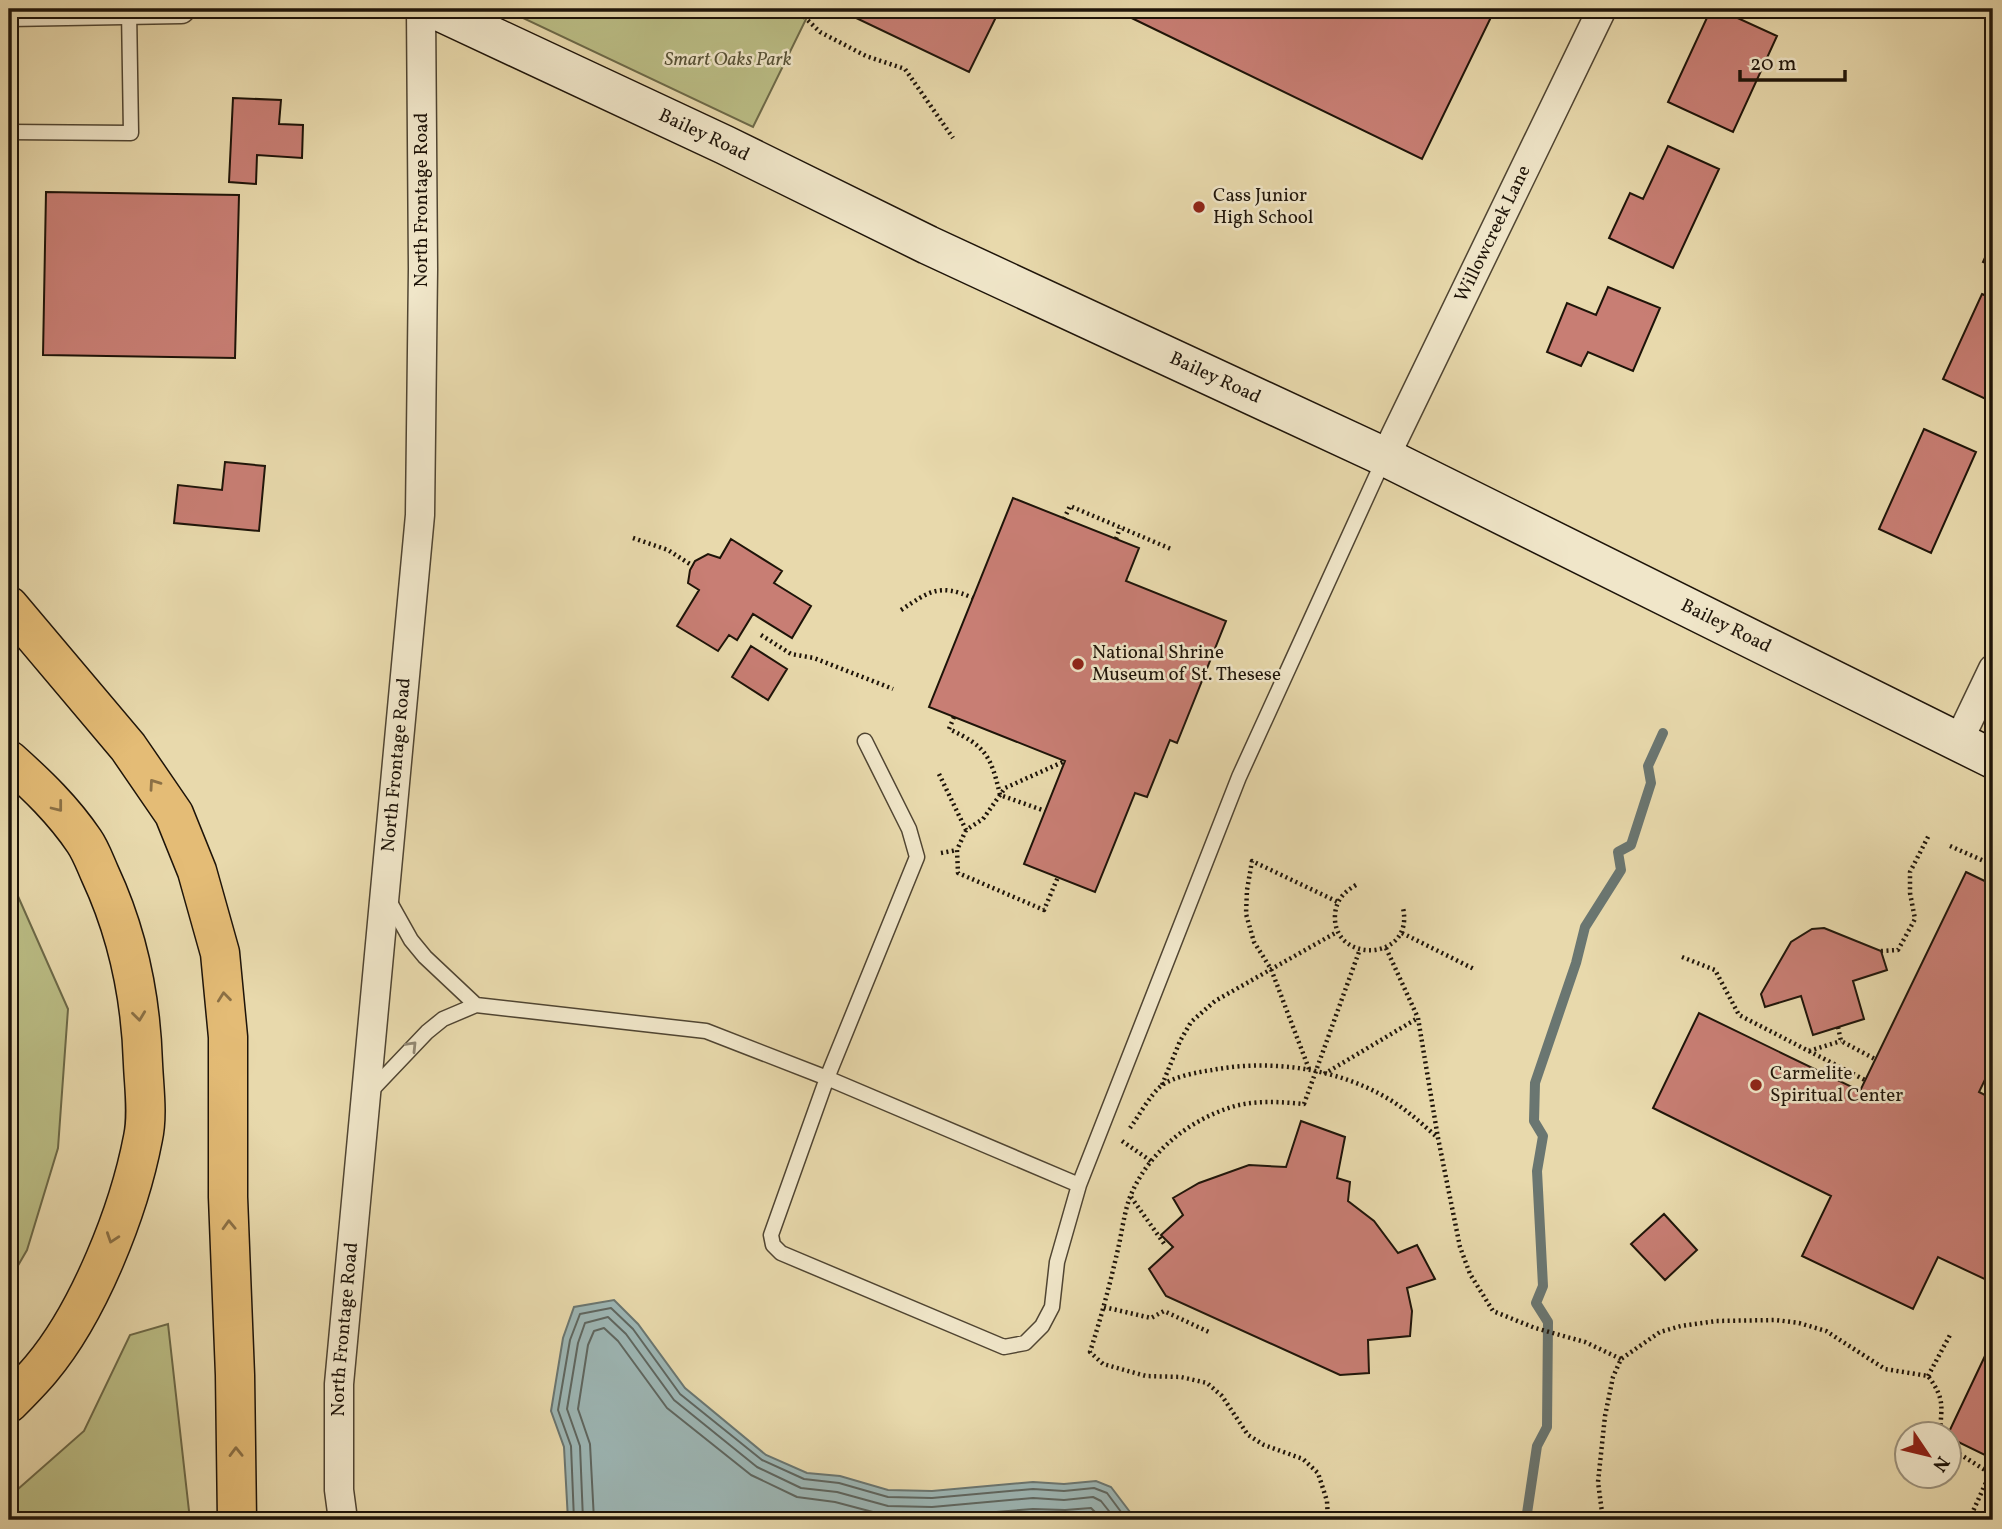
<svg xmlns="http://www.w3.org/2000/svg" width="2002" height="1529" viewBox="0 0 2002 1529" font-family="Vollkorn,serif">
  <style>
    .green { fill: #bbbe86; stroke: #6c6948; stroke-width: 2 }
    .water { fill: #9db7b6; stroke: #6a7671; stroke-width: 2 }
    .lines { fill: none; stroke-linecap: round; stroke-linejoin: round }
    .shore { stroke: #5e6660; stroke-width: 2 }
    .stream { stroke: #6a7671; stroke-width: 10 }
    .building { fill: #c87e74; stroke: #1e1409; stroke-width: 2 }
    .lane-casing { stroke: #504532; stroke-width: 17 }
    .street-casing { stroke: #504532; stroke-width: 31 }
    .secondary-casing { stroke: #1e1409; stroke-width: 41 }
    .highway-casing { stroke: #1e1409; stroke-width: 41 }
    .path { stroke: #1e1409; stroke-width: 4.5; stroke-dasharray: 2 3.5; stroke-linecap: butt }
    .lane { stroke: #f0e6c9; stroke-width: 14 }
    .street { stroke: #f0e6c9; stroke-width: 28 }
    .secondary { stroke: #f0e6c9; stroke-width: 38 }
    .highway { stroke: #e4bc76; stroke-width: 38 }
    .oneway { stroke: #8b7045 }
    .oneway2 { stroke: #928873 }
    .poi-dot { fill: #8f2418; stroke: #f0e6c9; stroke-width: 2.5 }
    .labels { text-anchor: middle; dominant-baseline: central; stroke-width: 5; stroke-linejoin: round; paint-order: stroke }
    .park-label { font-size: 19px; font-style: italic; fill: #555035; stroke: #f0e6c9 }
    .street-label { font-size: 19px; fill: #1e1409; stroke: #f0e6c9 }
    .poi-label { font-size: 19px; fill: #1e1409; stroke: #f0e6c9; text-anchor: start }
  </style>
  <rect width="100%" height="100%" fill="#e8d9ac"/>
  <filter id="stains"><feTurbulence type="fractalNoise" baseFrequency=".00286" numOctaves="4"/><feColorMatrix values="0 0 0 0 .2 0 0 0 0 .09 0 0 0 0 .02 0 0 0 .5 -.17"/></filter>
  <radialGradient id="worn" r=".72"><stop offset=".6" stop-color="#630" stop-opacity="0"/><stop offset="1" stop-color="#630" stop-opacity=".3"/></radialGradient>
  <path class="green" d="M504,9H811L753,127Z
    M9,876L68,1009L58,1148L27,1250L9,1281Z
    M168,1324L190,1520H9V1497L84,1431L130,1335Z"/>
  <path class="water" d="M614,1300L638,1324L685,1388L766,1455L807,1473L840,1476L888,1490L932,1491L1033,1482L1064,1484L1096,1481L1111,1487L1136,1520H568L564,1447L551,1411L563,1338L574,1307Z"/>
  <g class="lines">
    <path class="shore" d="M574,1520L571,1446L558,1410L570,1340L580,1314L611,1308L633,1329L680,1394L762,1460L804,1479L839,1483L888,1497L932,1498L1033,1489L1064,1491L1094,1488L1107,1493L1127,1520
      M583,1520L580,1446L567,1409L578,1343L585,1323L608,1317L626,1334L674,1400L757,1467L801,1488L837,1492L888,1506L932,1507L1033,1498L1064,1500L1093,1497L1101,1501L1116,1520
      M594,1520L590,1444L578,1409L588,1345L594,1331L604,1328L618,1341L667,1408L751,1475L797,1497L835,1502L888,1516L933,1517L1033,1509L1065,1510L1091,1508L1103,1520"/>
    <path class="stream" d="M1526,1520L1537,1446L1547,1427L1548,1322L1536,1303L1543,1286L1537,1171L1543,1136L1534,1121L1535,1083L1576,963L1585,927L1621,870L1618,852L1631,845L1651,783L1648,766L1663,733"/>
  </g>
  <path class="building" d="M858,9H1000L969,72L854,17Z
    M1113,9H1495L1422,159Z
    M1711,9H1718L1777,36L1733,132L1668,102Z
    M233,98L281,100L279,124L303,125L302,158L257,155L256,184L229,182Z
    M1668,146L1719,169L1673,268L1609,238L1630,193L1643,199Z
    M46,192L239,195L235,358L43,355Z
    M1993,240V266L1983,262Z
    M1608,287L1660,308L1633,371L1588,352L1581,366L1547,352L1567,303L1596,315Z
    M1982,294L1993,299V395L1990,401L1943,379Z
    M1924,429L1976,452L1931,553L1879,529Z
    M225,462L265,466L259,531L174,523L178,485L222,490Z
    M1013,498L1139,548L1126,581L1226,621L1177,743L1170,740L1147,797L1135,793L1095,892L1024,864L1065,761L929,707Z
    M731,539L782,571L774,583L811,606L792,638L753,614L737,640L729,635L718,651L677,626L699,590L688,583L690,570L695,561L708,554L720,558Z
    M751,646L787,669L768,700L732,677Z
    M1966,872L1993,885V1063L1979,1092L1993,1099V1283L1938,1257L1913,1309L1802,1256L1831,1196L1653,1108L1699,1013L1860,1091Z
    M1824,928L1881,951L1887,970L1853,981L1864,1019L1813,1035L1801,996L1765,1007L1761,994L1791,942L1812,929Z
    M1301,1121L1345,1137L1337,1178L1350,1182L1348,1201L1374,1221L1398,1253L1417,1245L1435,1279L1407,1288L1412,1311L1410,1336L1368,1340L1369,1373L1340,1375L1166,1296L1149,1269L1173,1247L1161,1235L1183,1215L1173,1198L1199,1183L1249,1165L1286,1167Z
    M1664,1214L1697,1250L1665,1280L1631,1244Z
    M1993,1339V1459L1950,1438L1948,1434Z"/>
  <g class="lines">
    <g class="lane-casing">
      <path id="lane" d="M9,132L131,133L129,10
        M865,741L909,829L917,857L827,1078L771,1235L773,1245L781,1253L1004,1347L1025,1343L1042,1326L1052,1307L1057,1262L1079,1185
        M476,1005L706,1031L827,1078L1079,1185L1239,777L1384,459
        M369,1093L427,1032L443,1019L476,1005L425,957L411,940L388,899"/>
    </g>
    <g class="street-casing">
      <g id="street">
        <path d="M9,12L181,9"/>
        <path id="s1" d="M1385,457L1602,9"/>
        <path d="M1958,742L1993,669"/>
        <path id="s2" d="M343,1520L339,1490V1384L420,515L423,269L421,9"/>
      </g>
    </g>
    <g class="secondary-casing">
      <g id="secondary">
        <path id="s3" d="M434,9L725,145L928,245L1385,457L1993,759"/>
      </g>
    </g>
    <g class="highway-casing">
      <path id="highway" d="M9,606L128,747L174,814L197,871L220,953L228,1037V1197L235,1375L237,1520
        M9,760C37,785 63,810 84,841C91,851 95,863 100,874C128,934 141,999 143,1064C144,1087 148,1115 143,1138C129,1211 89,1312 41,1369C31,1381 20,1392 9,1403"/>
    </g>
    <path class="path" d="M796,9L820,32L866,56L905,69L953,138
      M1064,519L1070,506L1171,549
      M633,538L668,550L693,566
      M1116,539L1120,528
      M901,610C930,591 939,583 973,598
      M761,635L791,654L814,658L893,689
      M954,717L949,729C985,746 991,755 1000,795L1045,811
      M939,774L966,830L983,819L1005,788L1065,761
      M966,830L957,850L958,873L1044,910L1058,877
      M1950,846L1993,865
      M941,853L957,850
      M1356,885C1344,892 1336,900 1335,915C1332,964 1415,962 1403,908
      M1402,933L1474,969
      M1386,948L1418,1018L1438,1138L1460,1247L1470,1274L1493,1311L1535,1328L1585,1342L1621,1359
      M1881,951L1898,950L1915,919L1910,893V872L1929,835
      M1682,957L1715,970L1739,1015L1865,1080
      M1838,1027L1841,1041L1875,1059
      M1809,1051L1841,1041
      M1309,1069L1271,969L1254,942L1246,914L1247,890L1252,861L1338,902
      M1324,1074L1418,1018
      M1162,1085L1180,1041L1191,1022L1215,1001L1337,932
      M1130,1128C1138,1117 1151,1094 1161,1086C1172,1077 1198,1072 1212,1070C1270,1059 1336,1068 1387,1098C1406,1109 1421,1123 1438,1138
      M1122,1141L1151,1161
      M1131,1197L1165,1245
      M1104,1307L1151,1318L1164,1311L1211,1333
      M1928,1376L1950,1335
      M1950,1448L1993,1475
      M1328,1520L1327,1501L1318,1473L1303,1459L1264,1445L1248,1435L1222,1396L1207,1383L1181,1377L1146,1376L1103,1364L1090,1352C1101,1318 1110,1284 1118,1249C1122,1232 1124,1213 1130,1197C1148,1152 1190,1119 1235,1106C1258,1100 1282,1102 1304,1104L1360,949
      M1603,1520L1598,1482L1605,1416L1613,1377L1621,1359L1660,1332L1681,1326L1716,1321L1776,1320L1799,1323L1826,1331L1885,1369L1928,1376C1946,1400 1941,1407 1940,1434
      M1969,1520L1993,1467"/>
    <use href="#lane" class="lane"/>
    <use href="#street" class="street"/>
    <use href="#secondary" class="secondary"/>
    <use href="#highway" class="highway"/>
  </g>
  <defs><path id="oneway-chevron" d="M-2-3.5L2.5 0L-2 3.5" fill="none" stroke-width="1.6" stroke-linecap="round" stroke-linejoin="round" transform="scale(1.75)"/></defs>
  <g class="oneway">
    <use href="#oneway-chevron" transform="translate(154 784) rotate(-125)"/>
    <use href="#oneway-chevron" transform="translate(58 807) rotate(52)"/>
    <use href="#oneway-chevron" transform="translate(224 997) rotate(-96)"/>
    <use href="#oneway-chevron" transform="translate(139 1016) rotate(83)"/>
    <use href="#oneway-chevron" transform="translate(229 1225) rotate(-92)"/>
    <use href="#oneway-chevron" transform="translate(112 1238) rotate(109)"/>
    <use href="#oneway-chevron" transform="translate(236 1452) rotate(-91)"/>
  </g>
  <use class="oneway2" href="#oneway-chevron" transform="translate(412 1046) rotate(-46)"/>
  <g class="poi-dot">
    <circle cx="1199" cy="207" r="7"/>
    <circle cx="1078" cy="664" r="7"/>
    <circle cx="1756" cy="1085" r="7"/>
  </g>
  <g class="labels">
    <g class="park-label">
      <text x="728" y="60">Smart Oaks Park</text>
    </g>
    <g class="street-label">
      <text stroke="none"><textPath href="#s3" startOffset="298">Bailey Road</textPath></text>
      <text transform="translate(422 200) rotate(-90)">North Frontage Road</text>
      <text stroke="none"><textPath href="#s1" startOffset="248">Willowcreek Lane</textPath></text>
      <text stroke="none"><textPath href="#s3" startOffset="864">Bailey Road</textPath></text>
      <text stroke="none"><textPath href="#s3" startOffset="1432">Bailey Road</textPath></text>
      <text stroke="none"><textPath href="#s2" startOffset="758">North Frontage Road</textPath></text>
      <text stroke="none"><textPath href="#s2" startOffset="191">North Frontage Road</textPath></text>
    </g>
    <g class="poi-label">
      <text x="1213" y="196">Cass Junior<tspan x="1213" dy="22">High School</tspan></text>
      <text x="1092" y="653">National Shrine<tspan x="1092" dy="22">Museum of St. Thesese</tspan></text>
      <text x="1770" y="1074">Carmelite<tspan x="1770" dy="22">Spiritual Center</tspan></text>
    </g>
  </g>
  <rect width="2002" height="1529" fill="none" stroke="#e8d9ac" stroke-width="35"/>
  <rect x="10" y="10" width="1981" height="1508" fill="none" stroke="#1e1409" stroke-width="3.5"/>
  <rect x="18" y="18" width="1967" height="1494" fill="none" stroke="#1e1409" stroke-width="2"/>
  <g transform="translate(1928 1455) rotate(125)"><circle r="33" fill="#f0e6c9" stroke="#9c927c" stroke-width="2"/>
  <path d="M0-5L12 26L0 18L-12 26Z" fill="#8f2418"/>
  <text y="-10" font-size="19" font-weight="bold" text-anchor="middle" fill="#1e1409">N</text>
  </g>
  <path d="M1740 70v10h105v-10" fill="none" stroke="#1e1409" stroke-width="3.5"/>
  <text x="1750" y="70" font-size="21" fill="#1e1409" stroke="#f0e6c9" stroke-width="5" paint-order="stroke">20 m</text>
  <rect width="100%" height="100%" filter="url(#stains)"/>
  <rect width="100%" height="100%" fill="url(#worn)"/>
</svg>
